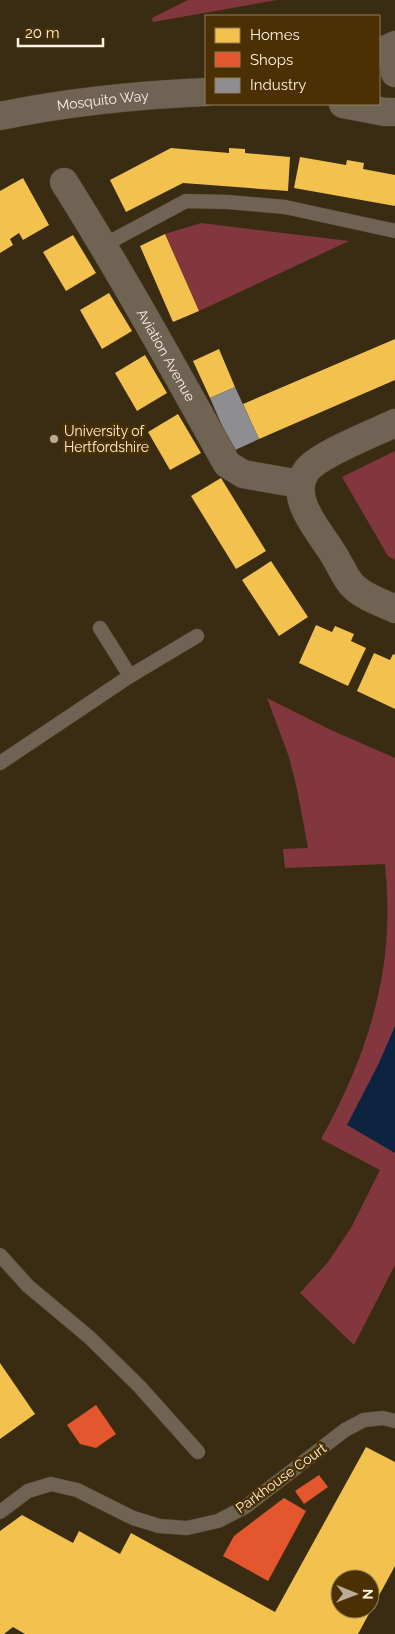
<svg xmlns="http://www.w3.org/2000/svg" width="395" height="1634" viewBox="0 0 395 1634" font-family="Raleway,sans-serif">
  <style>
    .green { fill: #81373d }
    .water { fill: #0c2440 }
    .homes { fill: #f2c14e; fill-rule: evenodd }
    .shops { fill: #e4572e }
    .industry { fill: #8d8d92 }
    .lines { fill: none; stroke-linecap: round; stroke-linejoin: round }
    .service-casing { stroke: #514635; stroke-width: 15 }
    .minor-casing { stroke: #514635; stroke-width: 29 }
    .tertiary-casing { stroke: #514635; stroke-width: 29 }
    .service { stroke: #6f6454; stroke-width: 14 }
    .minor { stroke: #6f6454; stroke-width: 28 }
    .tertiary { stroke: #6f6454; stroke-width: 28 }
    .poi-dot { fill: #baac98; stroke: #4a3003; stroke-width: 2 }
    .labels { text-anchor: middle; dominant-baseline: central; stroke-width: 5; stroke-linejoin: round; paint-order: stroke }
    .street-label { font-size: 14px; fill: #fff1e0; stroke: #4a3003 }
    .poi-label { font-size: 14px; fill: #fff1e0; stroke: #4a3003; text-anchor: start }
  </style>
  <rect width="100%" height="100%" fill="#3a2c13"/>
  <path class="green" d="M188,0H277L153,22L152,18Z
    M201,223L349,241L199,311L165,234Z
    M395,451V560L388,556L342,477Z
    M267,698L331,730L395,758V1265L354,1345L300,1293L328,1262L351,1228L380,1170L321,1139C357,1075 384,1003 387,929C388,908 387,886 385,864L285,868L283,849L308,848L297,789L289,757Z"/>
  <path class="water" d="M395,1026V1153L347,1125L379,1063Z"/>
  <path class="homes" d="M171,148L229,153V148L245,149V153L290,157L288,191L183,183L126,212L110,180Z
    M300,157L346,165L347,160L364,163L363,169L395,175V206L294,188Z
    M23,178L49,225L23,240L19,233L10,239L13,245L0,253V191Z
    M165,234L199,311L173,322L140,246Z
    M73,235L96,273L66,291L43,252Z
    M109,293L132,331L102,349L80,310Z
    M395,339V380L259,439L243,404Z
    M219,349L235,387L210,398L193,361Z
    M145,355L167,393L137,411L115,373Z
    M178,414L201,453L170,470L148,432Z
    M221,478L266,551L236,569L191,496Z
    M271,561L308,617L279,636L242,580Z
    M316,625L332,632L335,626L354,634L351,641L366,648L348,686L299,663Z
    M374,653L390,660L393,654L395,655V709L357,691Z
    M0,1363L35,1414L0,1439Z
    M366,1447L395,1462V1566L358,1634H25L13,1627L4,1634H0V1531L22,1515L73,1543L79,1531L120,1554L131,1533L275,1612ZM340,1579H370V1609H340Z"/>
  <path class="shops" d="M96,1405L116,1434L96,1448L80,1444L67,1425Z
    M319,1475L328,1487L304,1504L295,1491Z
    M284,1498L306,1511L268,1581L223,1556L234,1536Z"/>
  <path class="industry" d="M235,387L259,439L233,451L210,398Z"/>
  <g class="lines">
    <g class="service-casing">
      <path id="service" d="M104,245L186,201L228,202L285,207L395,231
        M100,628L130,676
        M0,763L130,676L197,636
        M0,1255L28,1286L89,1337L139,1386L198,1452
        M0,1512L28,1491L51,1484L77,1490L133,1518L159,1526L187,1528L218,1521L245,1507L345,1430L364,1420L383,1418L395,1421"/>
    </g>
    <g class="minor-casing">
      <g id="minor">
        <path id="s1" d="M64,182C122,274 174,369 227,464L243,474L300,484"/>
        <path d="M395,423C374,433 320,454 307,470C287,497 318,529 332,552C339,562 344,576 352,585C363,597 381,602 395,609"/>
      </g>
    </g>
    <g class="tertiary-casing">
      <g id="tertiary">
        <path d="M379,53L395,45"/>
        <path d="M395,66V73"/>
        <path d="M343,104L385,112H395"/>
        <path id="s2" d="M0,116C68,102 137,95 206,92"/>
      </g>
    </g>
    <use href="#service" class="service"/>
    <use href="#minor" class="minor"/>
    <use href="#tertiary" class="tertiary"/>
  </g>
  <circle class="poi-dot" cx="54" cy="439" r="5"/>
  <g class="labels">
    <g class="street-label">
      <text stroke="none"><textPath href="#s2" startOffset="104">Mosquito Way</textPath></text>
      <text stroke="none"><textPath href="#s1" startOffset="201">Aviation Avenue</textPath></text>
      <text transform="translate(281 1478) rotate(-36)">Parkhouse Court</text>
    </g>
    <g class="poi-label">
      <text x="64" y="431">University of<tspan x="64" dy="16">Hertfordshire</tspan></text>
    </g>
  </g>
  <rect x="205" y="15" width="175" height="90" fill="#4a3003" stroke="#927d5b"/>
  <rect x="215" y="28" width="25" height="15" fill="#f2c14e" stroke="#927d5b"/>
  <text x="250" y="40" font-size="15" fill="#fff1e0">Homes</text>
  <rect x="215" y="52" width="25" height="15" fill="#e4572e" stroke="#927d5b"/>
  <text x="250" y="65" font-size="15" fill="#fff1e0">Shops</text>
  <rect x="215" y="78" width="25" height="15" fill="#8d8d92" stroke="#927d5b"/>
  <text x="250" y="90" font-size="15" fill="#fff1e0">Industry</text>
  <g transform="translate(355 1594) rotate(91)"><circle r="24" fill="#4a3003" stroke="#927d5b"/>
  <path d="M0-4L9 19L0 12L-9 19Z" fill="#baac98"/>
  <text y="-8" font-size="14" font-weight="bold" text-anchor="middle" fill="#fff1e0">N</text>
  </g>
  <path d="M18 38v8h85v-8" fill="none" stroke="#fff1e0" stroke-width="2.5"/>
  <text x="25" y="38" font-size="15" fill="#fff1e0" stroke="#4a3003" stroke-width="4" paint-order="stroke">20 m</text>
</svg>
